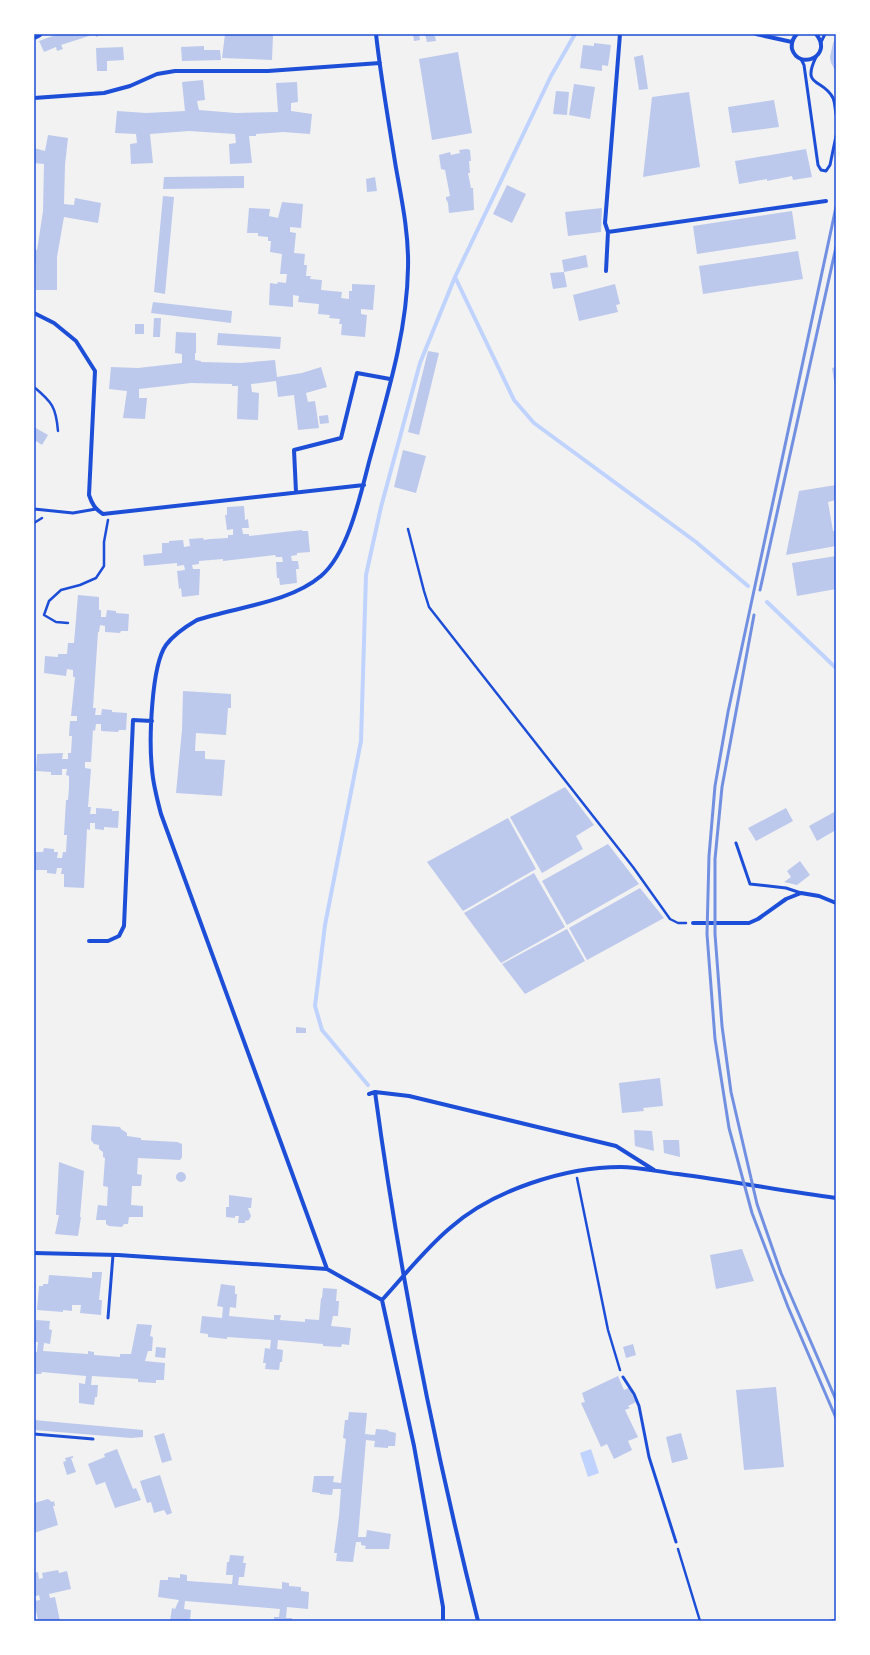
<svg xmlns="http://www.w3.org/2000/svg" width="870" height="1655" viewBox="0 0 870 1655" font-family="'Titillium Web',sans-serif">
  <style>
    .water { fill: #bfd3fe }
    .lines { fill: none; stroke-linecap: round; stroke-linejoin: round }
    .stream { stroke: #bfd3fe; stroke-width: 4 }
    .building { fill: #bdc9ec }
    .path { stroke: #1d4ed8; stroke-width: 2.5 }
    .service { stroke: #1d4ed8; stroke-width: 3 }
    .minor { stroke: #1d4ed8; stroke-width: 4 }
    .secondary { stroke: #1d4ed8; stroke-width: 8 }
    .rail { stroke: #7290e2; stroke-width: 3 }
    .neatline { fill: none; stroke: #1d4ed8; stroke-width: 1.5 }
  </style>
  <rect width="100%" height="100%" fill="#f2f2f2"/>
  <path class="water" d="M591,1449L599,1473L588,1477L580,1453Z"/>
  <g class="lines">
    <path class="stream" d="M455,277L514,400L534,423L696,542L748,586
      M767,602L836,668
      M368,1085L322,1030L315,1006L325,925L361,741L366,575L381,507L420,363L455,277L551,76L575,34"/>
  </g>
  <path class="building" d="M58,34H98L99,36L96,37L95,34L61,45L63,49L57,51L56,47L44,52L39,41Z
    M225,34H272L273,36L272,60L222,58Z
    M413,34H419L420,40L414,41Z
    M425,34H433V36H435L436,41L427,42Z
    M836,38V72L831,63L830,57L833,43Z
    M594,43L611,45L608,66L602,65V71L580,68L583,45L594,46Z
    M204,46V50H220L221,60L182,61L181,47Z
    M123,47L124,60L107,61V71H97L96,48Z
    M458,52L472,133L432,140L419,59Z
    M643,55L648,89L639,90L634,57Z
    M203,80L205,100L197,101L199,110L236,113L278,112L276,83L297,82L298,102L291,103V111L312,114L310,134L283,132L256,134V136H249L252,163L230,164L229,144L236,143L235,134L189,131L150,134L153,163L131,164L130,144L137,143L136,134L115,133L117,111L146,113L185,111L182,82Z
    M574,84L595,87L590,119L569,115Z
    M556,91L569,92L567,115L553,114Z
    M689,92L700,167L643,177L652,97Z
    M774,100L779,127L732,133L728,107Z
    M48,135L68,138L65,165L64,204L74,205L75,198L101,203L98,223L64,217L57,257V290H36V263H34V249L37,250L38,244L43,211L44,164L34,163V148L45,151Z
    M467,149L470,150L471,161H469L470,173H468L471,188H473L474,210L449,213L448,203L446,199V197L450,196L445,170L441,169L439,155L450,152L451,155L460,153L459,150Z
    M806,149L812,177L793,180L792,176L767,181V179L739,184L735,161Z
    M244,176V188L163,189L164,177Z
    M375,177L377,191L367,192L366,179Z
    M507,185L526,194L512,223L493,214Z
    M163,196L174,197L165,294L154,292Z
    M282,202L303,204L301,228L290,227V232L296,233L294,253L305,254L304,265H307L306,276H311L310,279L322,280L321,290L342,292L341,298L349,299V291H352V284L375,285L373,310L361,309V314L367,315L365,337L341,335L342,324H339L340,319L329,318L330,315L318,314L319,304L298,302L299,296L293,295V307L269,305L270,283L277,284L278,282L286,283L287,274H280L282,254L270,252L271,241H268V237L258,236V233H247L249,208L270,209L269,216L278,218Z
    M602,208L601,232L568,236L565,212Z
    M792,211L796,239L697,254L693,226Z
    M798,251L803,279L703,294L699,266Z
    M586,255L588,267L564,272L562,260Z
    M564,272L567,287L553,289L550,273Z
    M615,284L620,304L616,305L618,312L579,321L573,295Z
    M153,302L232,311L231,323L151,313Z
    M154,318H161L160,337H153Z
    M135,324H144V334H135Z
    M176,332L196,333V353H195V360L201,361V362L241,363L275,360L277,377L302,373L321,367L327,387L306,393L308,402L315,401L319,428L298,430L294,395L278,397L276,381L251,384L252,392L259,393L258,420L237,419L238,386H232V384L191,383L139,389V398H147L145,419L123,418L127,391L109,389L111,367L138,368L182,363V354L175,353Z
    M218,333L281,337L280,349L217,345Z
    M428,351L439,353L419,435L408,432Z
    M836,367V387H835L832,368Z
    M328,415L329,423L320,424L319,416Z
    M34,427L48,435L42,445L36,441L34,445Z
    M403,450L426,456L416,493L394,487Z
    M836,485V500L828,502L833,531H836V546L786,555L799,491Z
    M244,506L245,520L248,519L249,528H242L243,534H249V536L302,530V531H308L310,552L297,553V555L291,556L292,561H298L299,569H296L297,583L280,585L279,578H277L276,562H283L282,557H276L275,555L223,561V559L199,561V564L192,565L193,569H200L199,595L182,597L181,588L179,589L177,571L185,570L184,565L177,566V563L144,566L143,555L162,553V543H169V541L183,540L184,547L190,546L189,539L203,538L204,540L210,539L228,538V535H233V529L227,530L225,515H227V507Z
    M836,556V589L797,596L792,563Z
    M78,595L99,597V610H101V617H106L107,610L116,611V613L129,614L128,631H121L120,633L105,632V626L100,625L99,632H98L93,708H96L95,715H101L102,709L112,710V712L127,713L126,730H119L118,732L101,731V724H96L95,731L93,730L91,762H85V768L91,769L88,807H91L90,814H96V808L112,809V811H119L118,828L104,827V830L95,829V823H90V830L87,829L84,888L64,887V874H61L62,868H57L56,874L47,873V870H34L35,852H43L44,848L54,849V852H58L57,858H62L63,852H66L67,835H64L66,800H68L69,788V776L66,775L67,769H62V775H51V772L36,771L37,754L63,753L62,759H68V753H71L72,736H69L70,721H77V716H71L75,677H73V670L67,669L66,676L44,673L45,656L58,657V654H67L68,643H74Z
    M183,691L231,694V708H228L226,735L196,733L195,751H205V759L225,760L222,796L176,793L182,730Z
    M565,787L594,825L576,836L583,849L542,873L510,817Z
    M786,808L793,821L756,841L748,828Z
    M836,811V830L817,841L809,826Z
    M508,818L536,869L463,911L427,862Z
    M608,844L639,884L567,925L542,881Z
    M800,861L810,875L797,885L784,882L791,877L787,871Z
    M534,873L565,927L501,963L464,913Z
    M640,888L664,918L587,960L569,928Z
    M567,929L585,961L525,994L502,964Z
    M296,1027L306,1028V1033H296Z
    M660,1078L663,1106L643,1108L644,1111L622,1113L619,1083Z
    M92,1125L120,1127L121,1129L127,1133V1136L141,1138V1140L177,1142L182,1144V1157L180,1160L138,1158L137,1174L142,1175L141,1186H132L131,1205L143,1206V1217H129L128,1224H124L122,1227L109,1226L106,1224V1220H96L98,1205L107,1206L108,1187L103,1186L105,1158L103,1157V1152L99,1149V1145L94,1144L91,1140Z
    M634,1130L652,1131L654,1151L635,1146Z
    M663,1140H679L680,1157L664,1153Z
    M59,1162L84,1171L80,1217H81L78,1236L55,1234L59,1215H56Z
    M176 1177a5 5 0 1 1 10 0a5 5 0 1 1-10 0Z
    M229,1195L252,1198L251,1208H248L251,1216L249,1220L245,1221V1223H238L239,1216H235V1218L226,1217V1207H229Z
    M742,1249L754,1281L716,1289L710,1255Z
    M92,1272H102L99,1300H102L101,1315L80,1313L81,1305H72V1311L63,1310V1312L37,1310L39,1286H43V1284H48L49,1275L92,1278Z
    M221,1284L235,1286V1294H237L236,1308L230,1307L229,1316L274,1320V1315H281L280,1320L305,1322V1319L319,1320L321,1298H322L323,1288L337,1289L336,1301H339L338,1316H333L331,1326L351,1328L349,1345L342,1344L341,1347L323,1346V1344L278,1340L277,1349L283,1350L282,1362H280L279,1370L265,1369L266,1363H263L265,1348L270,1349L271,1340L227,1337V1339L208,1337V1334L200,1333L202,1316L222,1318L223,1307L217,1306Z
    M36,1320L50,1321L49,1329L52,1330L50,1344L44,1343L43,1351L88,1354V1351L94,1352V1355L120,1357V1354H131L137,1324L152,1325L150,1336L153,1337L152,1351H148L145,1361L165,1363L164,1380H156V1383L138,1382V1379L92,1376L91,1385H98L97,1397H95L94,1405L79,1403V1383L85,1384L86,1376L42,1372L41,1374H34V1351L37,1352L38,1342H34Z
    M633,1344L636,1355L626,1358L623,1347Z
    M156,1347L166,1348L165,1358L155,1357Z
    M618,1376L624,1390L629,1388L636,1402L628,1406L630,1408L625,1410L638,1437L628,1441L632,1450L614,1459L607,1444L601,1447L581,1403L585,1402L582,1393Z
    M776,1387L784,1467L744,1470L736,1390Z
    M349,1412L367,1413L365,1434L375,1435L376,1429L388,1430V1431L396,1433L395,1446H388V1448L374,1447L375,1441L366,1440L358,1537H366L367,1530L391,1534L389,1549H365L366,1546L361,1545V1542H356L353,1562L336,1561L337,1553H334L339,1516L341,1489H333L332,1495L320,1494V1493L312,1492L314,1476H334L333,1482L341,1483L346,1439L343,1438L345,1420H348Z
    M34,1420L143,1430V1437L131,1438L34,1430Z
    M164,1433L172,1460L162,1463L154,1436Z
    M681,1433L688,1459L672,1463L666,1437Z
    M117,1449L133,1489L136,1488L141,1500L115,1508L105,1482L96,1485L88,1464L105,1457L104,1454Z
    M73,1456V1458H71L76,1472L67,1475L63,1462L66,1461L65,1458Z
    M160,1475L172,1513L167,1515L164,1510L154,1513L151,1502L147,1503L140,1481Z
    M48,1499L52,1502L54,1501L55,1506H53L58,1525L34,1533V1503Z
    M230,1555L244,1556L243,1563H246L244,1577H239L238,1585L282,1589V1582L289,1583V1586L301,1587V1591L309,1592L308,1609L287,1607L286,1618H292V1621H274V1617H279L280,1609L185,1601L184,1609L191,1610L190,1621H170L172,1608L175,1609L179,1600L158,1597L160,1580H168V1577L180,1578V1574L187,1575V1581L232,1584L233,1575H226L227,1562H229Z
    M58,1570L59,1573L67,1571L71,1589L49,1594L50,1598L55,1597L60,1621H38L34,1601L40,1600L39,1595L34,1597V1573L38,1572L39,1579L43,1578L42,1573Z"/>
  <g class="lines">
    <path class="path" d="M34,387C52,402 56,407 58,431
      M34,523L42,518
      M408,529L424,591L429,607L633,867L670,919L678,923H686
      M68,623L56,622L44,615L49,601L61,590L80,585L96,578L104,566V542L108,520
      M577,1178L608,1330L620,1370
      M678,1549L700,1621
      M831,1621L836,1620"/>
    <path class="service" d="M821,42L825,34
      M816,57C801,88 823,78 833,98C835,103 835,109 836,114
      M801,59L804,65L818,165L821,170L826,171L830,165L836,136
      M34,509L73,513L96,509
      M736,843L750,884L786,888L801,893
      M108,1318L113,1255
      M623,1377L634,1394L639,1406L649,1457L676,1542
      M34,1434L93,1439"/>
    <path class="minor" d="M376,34C381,79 389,124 396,168C402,201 409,235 408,268C407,334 386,399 369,462C360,497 348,553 321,576C289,603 236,607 197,620C185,627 174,634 166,645C151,666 149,742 152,769C153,784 157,799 161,814L327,1269L382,1300L414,1446L443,1607V1621
      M756,34L792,42
      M797,34C793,38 791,43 792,49C799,71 834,56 816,34
      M34,98L104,93L130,86L157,74L175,71H268L380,63
      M608,232L826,201
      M606,271L608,232L605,223L620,34
      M34,313L54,323L76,341L95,371L89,495C92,504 95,509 103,514L364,485
      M296,492L294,450L341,438L357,373L390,379
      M693,923H749L758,919L786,899L801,893L819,896L836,903
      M89,941H108L119,936L124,926L133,720L152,721
      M375,1092C399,1270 434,1446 478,1621
      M369,1094L375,1092L409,1096L616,1146L654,1170
      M34,1253L118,1255L327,1269
      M382,1300C404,1276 425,1249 450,1228C493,1190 565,1167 621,1167C639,1167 659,1172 678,1174C731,1181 783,1191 836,1198"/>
    <path class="secondary" d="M34,36L38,34"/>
    <path class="rail" d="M836,207L728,712L715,786L709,856L707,934L715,1039L729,1128L752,1213L788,1307L836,1418
      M760,590L836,247
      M754,615L722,787L715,859V934L722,1026L731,1092L757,1204L781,1273L836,1400"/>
  </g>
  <rect width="870" height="1655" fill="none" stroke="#ffffff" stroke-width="70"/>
  <rect x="35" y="35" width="800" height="1585" class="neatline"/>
</svg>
